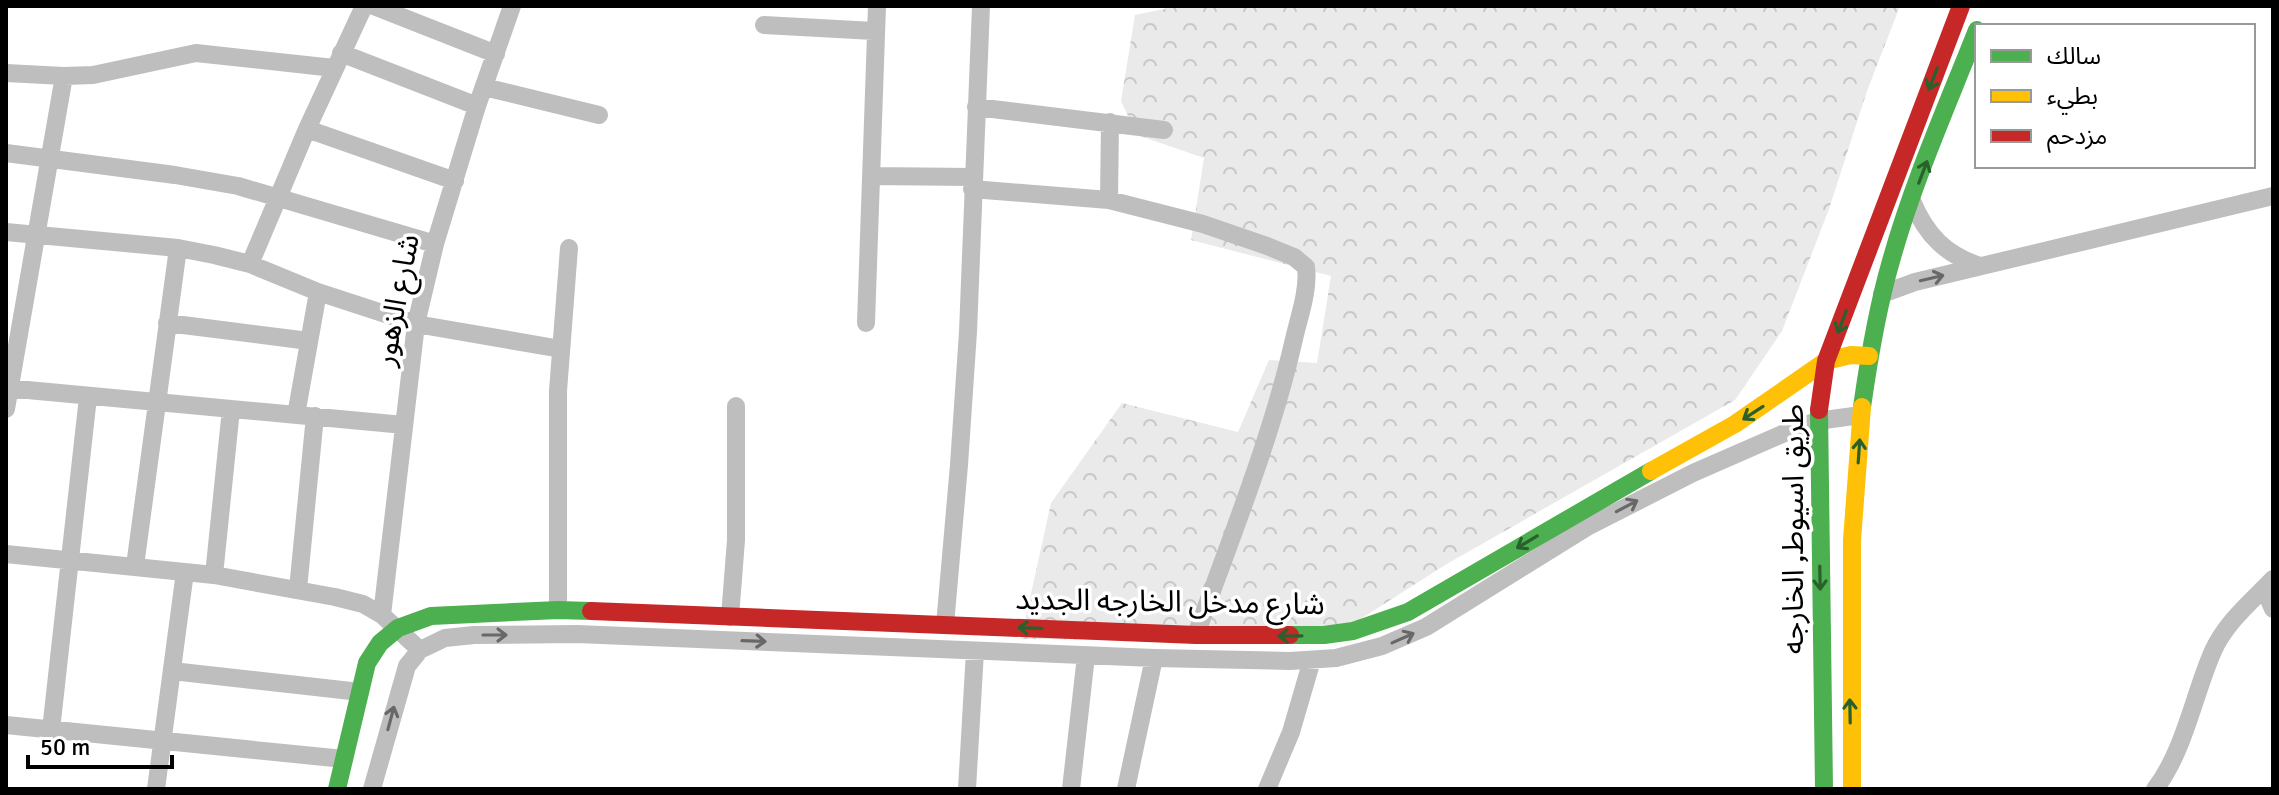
<svg xmlns="http://www.w3.org/2000/svg" width="2279" height="795" viewBox="0 0 2279 795" font-family="Signika,'Noto Sans Arabic',sans-serif">
  <style>
    .forest { fill: url(#forest-crowns) }
    .lines { fill: none; stroke-linecap: round; stroke-linejoin: round }
    .street { stroke: #bebebe; stroke-width: 18 }
    .fast { stroke: #4caf50; stroke-width: 18 }
    .slow { stroke: #ffc107; stroke-width: 18 }
    .jam { stroke: #c62828; stroke-width: 18 }
    .oneway { stroke: #2a602c }
    .oneway2 { stroke: #686868 }
    .labels { text-anchor: middle; dominant-baseline: central; stroke-width: 7; stroke-linejoin: round; paint-order: stroke }
    .street-label { font-size: 30px; fill: #000; stroke: #fff }
  </style>
  <defs>
    <pattern id="forest-crowns" width="20" height="18" patternUnits="userSpaceOnUse" patternTransform="scale(2)"><rect width="20" height="18" fill="#eaeaea"/><path d="M2 6a3 3 0 1 1 6 0M12 15a3 3 0 1 1 6 0" fill="none" stroke="#c7c7c7"/></pattern>
  </defs>
  <rect width="100%" height="100%" fill="#fff"/>
  <path class="forest" d="M1178,6H1900L1867,91L1829,209L1782,331L1735,400L1445,565L1359,620L1296,641L1021,639L1051,503L1122,403L1238,432L1269,360L1317,363L1331,276L1191,240L1204,158L1137,135L1121,101L1135,15Z"/>
  <g class="lines">
    <path class="street" d="M374,6L496,54
      M764,25L874,31
      M341,53L477,106
      M6,73L64,76L93,75L196,53L334,68
      M484,87L599,115
      M976,107L1164,130
      M307,129L455,181
      M6,153L175,175L238,186L435,244
      M872,176L973,177
      M972,189L1109,200L1203,224L1267,246L1294,257L1306,267C1309,290 1299,317 1294,339C1271,440 1231,537 1196,635
      M1109,200L1110,122
      M1912,201C1926,235 1946,255 1980,266
      M6,232L178,248L214,255L250,264L318,292L416,324L561,349
      M250,264L307,129L364,6
      M1882,294L1915,282L2273,196
      M167,323L309,341
      M866,323L877,6
      M6,388L404,425
      M6,409L64,76
      M296,415L318,292
      M6,554L214,575L335,597L363,604L382,615L420,650
      M135,566L178,248
      M214,575L231,409
      M2264,588L2273,609
      M298,589L315,416
      M558,610V391L569,248
      M382,615L416,324L435,244L477,106L512,6
      M730,617L736,540V406
      M945,625L959,465L968,332L981,6
      M172,671L360,692
      M6,725L344,759
      M51,730L88,397
      M156,789L185,572
      M372,789L407,666L420,650L445,638L474,635L577,634L1154,658L1290,661L1336,658L1382,646L1426,627L1587,527L1693,473L1796,428L1817,421L1861,415
      M967,789L975,651
      M1071,789L1086,656
      M1126,789L1154,658
      M1267,789L1291,732L1312,660
      M2155,789C2184,752 2194,694 2213,651C2226,622 2252,601 2273,579"/>
    <path class="fast" d="M1862,407C1869,358 1877,309 1891,261C1913,182 1947,106 1977,30
      M1819,410L1824,789
      M1290,635H1324L1353,631L1408,612L1651,471
      M337,789L367,663L380,643L398,628L431,616L558,610L591,611"/>
    <path class="slow" d="M1651,471L1735,424L1826,361L1851,355L1869,356
      M1852,789V540L1862,407"/>
    <path class="jam" d="M1819,410L1826,361L1961,6
      M591,611L1196,635H1290"/>
  </g>
  <defs><path id="oneway-shaft" d="M-6 0H5M1.5-3L5.5 0L1.5 3" fill="none" stroke-width="1.6" stroke-linecap="round" stroke-linejoin="round" transform="scale(2)"/></defs>
  <g class="oneway">
    <use href="#oneway-shaft" transform="translate(1933 79) rotate(111)"/>
    <use href="#oneway-shaft" transform="translate(1923 172) rotate(-69)"/>
    <use href="#oneway-shaft" transform="translate(1842 322) rotate(111)"/>
    <use href="#oneway-shaft" transform="translate(1753 413) rotate(147)"/>
    <use href="#oneway-shaft" transform="translate(1859 451) rotate(-86)"/>
    <use href="#oneway-shaft" transform="translate(1527 542) rotate(149)"/>
    <use href="#oneway-shaft" transform="translate(1820 578) rotate(89)"/>
    <use href="#oneway-shaft" transform="translate(1030 628) rotate(-178)"/>
    <use href="#oneway-shaft" transform="translate(1290 636) rotate(179)"/>
    <use href="#oneway-shaft" transform="translate(1850 711) rotate(-91)"/>
  </g>
  <g class="oneway2">
    <use href="#oneway-shaft" transform="translate(1932 278) rotate(-13)"/>
    <use href="#oneway-shaft" transform="translate(1627 506) rotate(-28)"/>
    <use href="#oneway-shaft" transform="translate(495 635)"/>
    <use href="#oneway-shaft" transform="translate(1403 638) rotate(-24)"/>
    <use href="#oneway-shaft" transform="translate(754 641) rotate(2)"/>
    <use href="#oneway-shaft" transform="translate(391 718) rotate(-75)"/>
  </g>
  <g class="labels">
    <g class="street-label">
      <text transform="translate(397 300) rotate(-79)">شارع الزهور</text>
      <text transform="translate(1793 529) rotate(-90)">طريق اسيوط, الخارجه</text>
      <text transform="translate(1170 602) rotate(1)">شارع مدخل الخارجه الجديد</text>
    </g>
  </g>
  <rect width="2279" height="795" fill="none" stroke="#000000" stroke-width="16"/>
  <rect x="1975" y="24" width="280" height="144" fill="#ffffff" stroke="#999999" stroke-width="2"/>
  <rect x="1991" y="50" width="40" height="12" fill="#4caf50" stroke="#999999" stroke-width="2"/>
  <text x="2047" y="64" font-size="24" fill="#000000">سالك</text>
  <rect x="1991" y="90" width="40" height="12" fill="#ffc107" stroke="#999999" stroke-width="2"/>
  <text x="2047" y="104" font-size="24" fill="#000000">بطيء</text>
  <rect x="1991" y="130" width="40" height="12" fill="#c62828" stroke="#999999" stroke-width="2"/>
  <text x="2047" y="144" font-size="24" fill="#000000">مزدحم</text>
  <path d="M28 755v12h144v-12" fill="none" stroke="#000000" stroke-width="4"/>
  <text x="40" y="755" font-size="24" fill="#000000" stroke="#ffffff" stroke-width="6" paint-order="stroke">50 m</text>
</svg>
